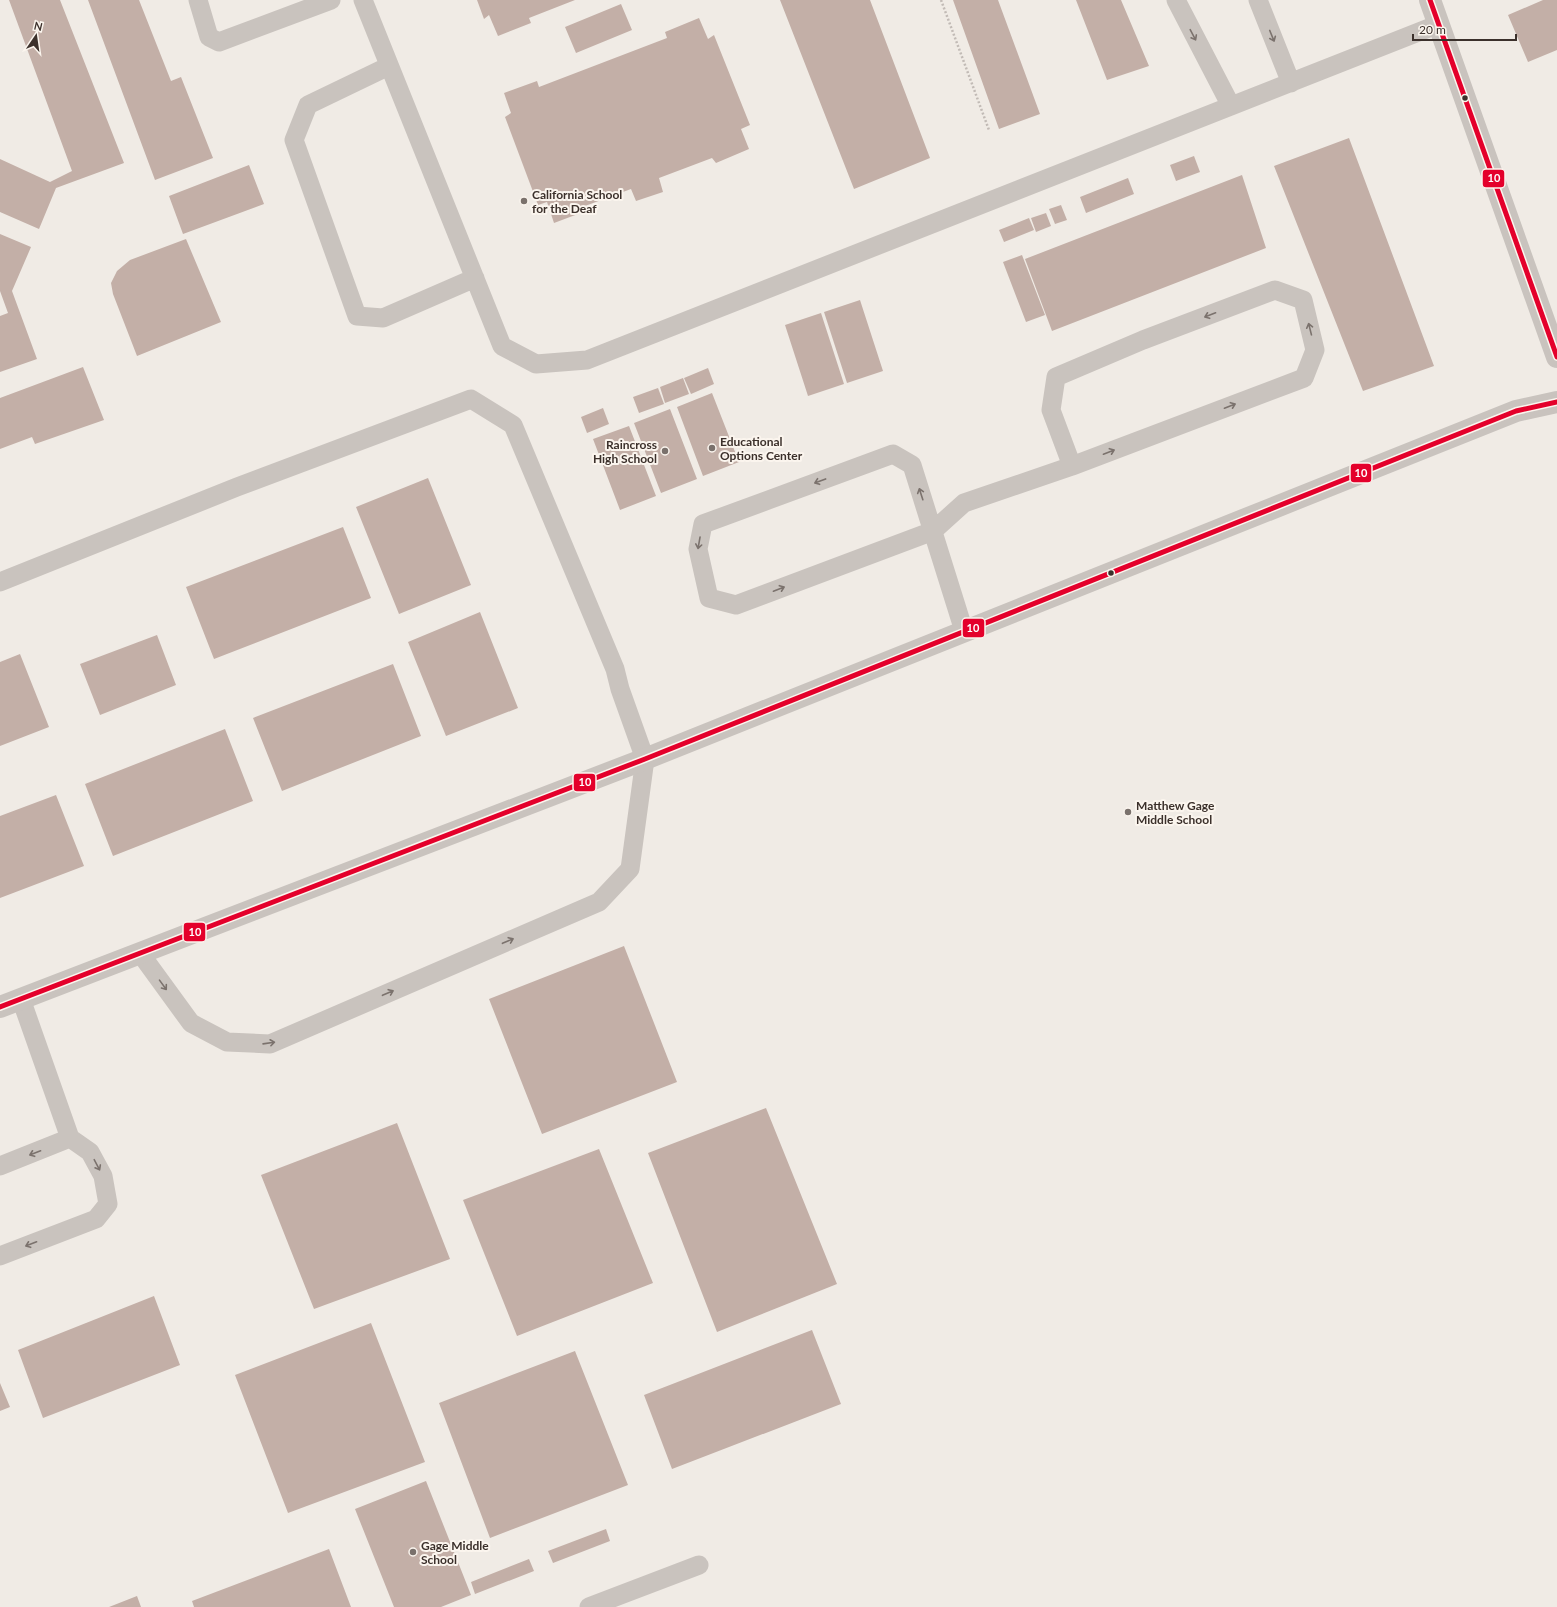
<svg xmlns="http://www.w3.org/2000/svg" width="1557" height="1607" viewBox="0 0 1557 1607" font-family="Lato,sans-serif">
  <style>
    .building { fill: #c3afa7 }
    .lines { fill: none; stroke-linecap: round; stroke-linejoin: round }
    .path { stroke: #c2bbb6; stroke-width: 2.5; stroke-dasharray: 2 2; stroke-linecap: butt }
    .service { stroke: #c9c3be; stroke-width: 19 }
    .minor { stroke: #c9c3be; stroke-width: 22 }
    .tertiary { stroke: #c9c3be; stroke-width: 22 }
    .bus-1-casing { stroke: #fbf5ee; stroke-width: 8 }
    .bus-1 { stroke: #e4002b; stroke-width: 5 }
    .oneway { stroke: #7b726d }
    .bus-dot { fill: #3b302b; stroke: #fbf5ee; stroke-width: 1.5 }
    .poi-dot { fill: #7a716c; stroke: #fbf5ee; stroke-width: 1.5 }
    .labels { text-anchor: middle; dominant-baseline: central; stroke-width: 4; stroke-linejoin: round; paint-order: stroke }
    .poi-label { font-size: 12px; font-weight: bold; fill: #3b302b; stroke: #fbf5ee; text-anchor: start }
    .line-badge { stroke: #fbf5ee; stroke-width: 1.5 }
    .badge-label { font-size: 11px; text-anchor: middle; font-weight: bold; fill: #fff }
  </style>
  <rect width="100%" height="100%" fill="#f0ebe5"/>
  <path class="building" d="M9,0H60L124,163L56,188L39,229L0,212V159L50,182L72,171Z
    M88,0H139L171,81L181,77L213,158L155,180Z
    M477,0H575L529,18L531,23L498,36L489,15L484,19Z
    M780,0H870L930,158L854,189Z
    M953,0H998L1040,114L999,129Z
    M1076,0H1121L1149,66L1107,80Z
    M1543,0H1557V50L1528,62L1508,15Z
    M621,4L632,30L576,53L565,27Z
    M699,18L708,39L714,35L750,125L741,129L749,149L716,163L712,158L659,178L663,192L636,201L631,189L585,206L586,211L554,223L547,202L538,205L505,117L511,113L504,93L537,81L539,87L667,38L665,32Z
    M1349,138L1434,366L1363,391L1274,166Z
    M1194,156L1200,172L1176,181L1170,165Z
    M249,165L264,204L183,234L169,196Z
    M1242,175L1266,248L1052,331L1025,259Z
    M1128,178L1134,194L1086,213L1080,197Z
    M1061,205L1067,220L1055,224L1049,209Z
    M1046,213L1051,226L1036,232L1031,218Z
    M1029,218L1034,230L1004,242L999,230Z
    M0,234L31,247L12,291L37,359L0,372V316L8,313L0,291Z
    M186,239L221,322L137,356L113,294L111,283L117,271L130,260Z
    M1022,255L1045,315L1026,322L1003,262Z
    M860,300L883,371L847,383L824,312Z
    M821,313L844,384L808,396L785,325Z
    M83,367L104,420L35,444L32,437L0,449V398Z
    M708,368L714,384L691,394L684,378Z
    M683,378L689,394L665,403L660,387Z
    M658,388L664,404L639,413L633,397Z
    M712,393L739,462L703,476L677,407Z
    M603,408L609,424L587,433L581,417Z
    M670,409L697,479L661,493L634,423Z
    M629,426L656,496L620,510L593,439Z
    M428,478L471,585L399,614L356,507Z
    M343,527L371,598L214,659L186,587Z
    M480,612L518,708L446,736L408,642Z
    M157,635L176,685L100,715L80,664Z
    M20,654L49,727L0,746V662Z
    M393,664L421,736L282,791L253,718Z
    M225,729L253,801L113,856L85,784Z
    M56,795L84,866L0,898V816Z
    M624,946L677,1082L542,1134L489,999Z
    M766,1108L837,1284L717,1332L648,1153Z
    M397,1123L450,1259L314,1309L261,1175Z
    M599,1149L653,1283L517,1336L463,1200Z
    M154,1296L180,1365L43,1418L18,1350Z
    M371,1323L425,1462L288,1513L235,1375Z
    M812,1330L841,1404L672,1469L644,1395Z
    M575,1351L628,1485L490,1538L439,1403Z
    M0,1383L10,1407L0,1411Z
    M426,1481L471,1595L441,1607H394L355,1509Z
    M606,1529L610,1541L553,1563L548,1551Z
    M329,1549L351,1607H194L192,1601Z
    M529,1559L534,1571L475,1594L471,1582Z
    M137,1596L141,1607H109Z"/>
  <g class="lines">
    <path class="path" d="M941,0L989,130"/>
    <path class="service" d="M198,0L209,37L219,42L331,0
      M363,0L502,346L536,364L587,360L1439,24
      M1176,0L1231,106
      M1258,0L1291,83
      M389,66L308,105L294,140L357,316L383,318L475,278
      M0,582L237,487L471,399L513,425L615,669L620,689L645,759L630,869L599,902L270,1044L227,1042L191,1023L140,953
      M964,631L912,465L893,454L703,524L698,549L709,598L736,605L933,531L964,503L1072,466L1304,378L1315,350L1303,300L1275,290L1143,340L1056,377L1051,410L1072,466
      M0,1166L70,1138
      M0,1256L96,1219L108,1204L103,1176L90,1152L70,1138L21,999
      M589,1607L699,1565"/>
    <path class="minor" d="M1430,0L1557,357"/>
    <path class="tertiary" d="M0,1007L645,759L1516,411L1557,402"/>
    <g class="bus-1-casing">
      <path id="bus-1" d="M1430,0L1557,357
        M0,1007L645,759L1516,411L1557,402"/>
    </g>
    <use href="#bus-1" class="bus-1"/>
  </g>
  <defs><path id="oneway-shaft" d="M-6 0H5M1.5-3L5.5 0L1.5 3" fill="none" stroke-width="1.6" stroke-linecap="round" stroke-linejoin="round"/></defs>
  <g class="oneway">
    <use href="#oneway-shaft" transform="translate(1193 35) rotate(62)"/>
    <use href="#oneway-shaft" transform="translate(1272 36) rotate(68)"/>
    <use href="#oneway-shaft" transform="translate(1210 315) rotate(159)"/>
    <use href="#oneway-shaft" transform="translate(1310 329) rotate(-104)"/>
    <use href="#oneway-shaft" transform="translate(1230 406) rotate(-21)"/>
    <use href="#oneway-shaft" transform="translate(1109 452) rotate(-21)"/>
    <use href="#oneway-shaft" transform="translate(820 481) rotate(160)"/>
    <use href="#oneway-shaft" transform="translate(921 494) rotate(-108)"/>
    <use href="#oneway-shaft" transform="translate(699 543) rotate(100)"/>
    <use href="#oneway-shaft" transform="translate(779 589) rotate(-21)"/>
    <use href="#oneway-shaft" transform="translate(508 941) rotate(-23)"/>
    <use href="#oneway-shaft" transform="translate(163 985) rotate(54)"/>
    <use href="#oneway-shaft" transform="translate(388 993) rotate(-23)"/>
    <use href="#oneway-shaft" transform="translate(269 1043) rotate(-8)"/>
    <use href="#oneway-shaft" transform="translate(35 1153) rotate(159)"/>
    <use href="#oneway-shaft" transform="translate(97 1165) rotate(62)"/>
    <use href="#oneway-shaft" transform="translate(31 1244) rotate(159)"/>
  </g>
  <g class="bus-dot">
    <circle cx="1465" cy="98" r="3.5"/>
    <circle cx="1111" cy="573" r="3.5"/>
  </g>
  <g class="poi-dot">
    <circle cx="524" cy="201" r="4"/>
    <circle cx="712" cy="448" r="4"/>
    <circle cx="665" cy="451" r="4"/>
    <circle cx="1128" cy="812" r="4"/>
    <circle cx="413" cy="1552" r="4"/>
  </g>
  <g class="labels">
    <g class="poi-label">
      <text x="532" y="194">California School<tspan x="532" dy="14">for the Deaf</tspan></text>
      <text x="720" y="441">Educational<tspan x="720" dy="14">Options Center</tspan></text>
      <text x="657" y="444" text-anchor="end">Raincross<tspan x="657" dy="14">High School</tspan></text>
      <text x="1136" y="805">Matthew Gage<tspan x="1136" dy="14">Middle School</tspan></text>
      <text x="421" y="1545">Gage Middle<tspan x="421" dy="14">School</tspan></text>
    </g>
  </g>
  <g class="line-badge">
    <rect x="1482" y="169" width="23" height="19" rx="4" fill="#e4002b"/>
    <rect x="1350" y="463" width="22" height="20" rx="4" fill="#e4002b"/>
    <rect x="962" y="618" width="23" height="20" rx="4" fill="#e4002b"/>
    <rect x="573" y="773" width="23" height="19" rx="4" fill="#e4002b"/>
    <rect x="183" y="922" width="23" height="20" rx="4" fill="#e4002b"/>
  </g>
  <g class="badge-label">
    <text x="1494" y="182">10</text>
    <text x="1361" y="477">10</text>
    <text x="973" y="632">10</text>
    <text x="585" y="786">10</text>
    <text x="195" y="936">10</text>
  </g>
  <g transform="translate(36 36) rotate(13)" stroke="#fbf5ee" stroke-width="3" paint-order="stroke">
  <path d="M0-3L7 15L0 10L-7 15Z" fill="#3b302b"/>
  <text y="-6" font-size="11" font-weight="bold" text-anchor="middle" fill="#3b302b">N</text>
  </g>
  <path d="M1413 34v6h103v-6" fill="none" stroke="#3b302b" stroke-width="2"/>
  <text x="1419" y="34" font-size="12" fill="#3b302b" stroke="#fbf5ee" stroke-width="3" paint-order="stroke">20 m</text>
</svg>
